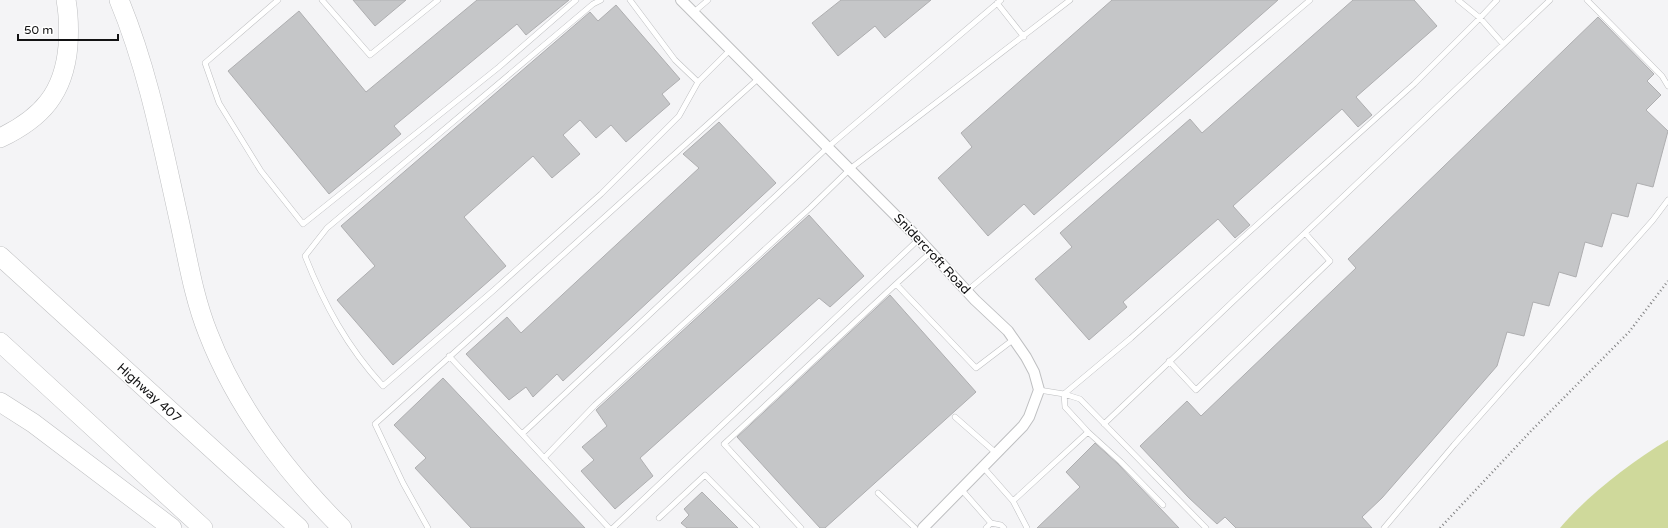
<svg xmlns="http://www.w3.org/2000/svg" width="1668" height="528" viewBox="0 0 1668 528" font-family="'Varela Round',sans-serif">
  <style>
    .green { fill: #cfd99b }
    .building { fill: #c5c6c8; stroke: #aeaeb0 }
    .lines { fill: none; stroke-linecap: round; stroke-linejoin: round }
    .service-casing { stroke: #bebfc1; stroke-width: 6 }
    .minor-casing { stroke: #bebfc1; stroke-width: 12 }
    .motorway-casing { stroke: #bebfc1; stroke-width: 20 }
    .path { stroke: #828283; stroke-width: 2.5; stroke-dasharray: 1 3; stroke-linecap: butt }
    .service { stroke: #fff; stroke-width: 5 }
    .minor { stroke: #fff; stroke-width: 10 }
    .motorway { stroke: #fff; stroke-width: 19 }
    .labels { text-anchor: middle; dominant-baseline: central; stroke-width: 3; stroke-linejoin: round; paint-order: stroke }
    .street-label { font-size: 13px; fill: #121213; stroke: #fff }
  </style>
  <rect width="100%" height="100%" fill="#f4f4f6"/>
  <path class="green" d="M1668,440V528H1560C1587,496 1632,461 1668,440Z"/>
  <path class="building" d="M353,0H406L375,26Z
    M477,0H569L526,35L517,24L394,126L401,134L329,194L228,71L299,11L366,92Z
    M841,0H931L885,38L875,26L838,56L812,23Z
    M1112,0H1278L1034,215L1024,204L988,236L938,178L972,147L961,133Z
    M1353,0H1414L1437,26L1356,97L1372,115L1358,127L1342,109L1233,206L1250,225L1235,238L1218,219L1123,302L1127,307L1089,340L1035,279L1072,247L1060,233L1190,119L1202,133Z
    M616,5L680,79L662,94L670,104L626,142L611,125L596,138L580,120L563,135L580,154L552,178L533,156L464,217L506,266L393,365L337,300L375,266L341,226L590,12L598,21Z
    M1598,17L1654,74L1647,81L1661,95L1646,110L1668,131L1653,187L1637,183L1628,217L1612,213L1602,247L1585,242L1576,277L1559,272L1549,306L1533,302L1524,336L1507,332L1497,366L1382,498L1362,517L1372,528H1236L1225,517L1217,524L1189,498L1140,446L1187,401L1201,416L1356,268L1348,259Z
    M719,122L776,183L563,381L557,374L533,397L526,387L509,400L466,354L507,317L521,333L699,168L683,154Z
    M809,215L864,276L830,307L819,298L640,458L653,476L615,509L581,471L594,460L582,447L607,426L596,410Z
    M890,295L976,392L825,528H820L737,437Z
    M443,378L585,528H471L415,468L426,458L394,425Z
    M1095,443L1118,464L1179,528H1037L1080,487L1066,472Z
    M702,492L738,528H687L681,523L689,515L684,509Z"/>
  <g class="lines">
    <g class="service-casing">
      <path id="service" d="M278,0L205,63L219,103L261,171L303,224L499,67L576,0
        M322,0L370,55L438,0
        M601,0L593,4L327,228L305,256C324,304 347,347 383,386L494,290L601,194L679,116L698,82L731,49
        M630,0L675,60L698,82
        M1458,0L1480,18L1497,0
        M1587,0L1662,76L1668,86
        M997,3L1024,37
        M694,12L708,0
        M931,252L896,284L976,368L1014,339
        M967,291L1310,0
        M449,356L522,434L828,147L1001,0
        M1169,361L1196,390L1330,261L1305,233
        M1064,394L1131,338L1414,84L1480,18L1503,44
        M1064,394L1080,399L1206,528
        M955,417L996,453
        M1104,424L1550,0
        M1088,432L1121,462L1163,505
        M522,434L609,528
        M544,458L595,405L810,208L850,169L1070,0
        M983,467L1013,501L1088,432L1065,407L1064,394L1039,390
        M961,489L991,523L986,528
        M878,493L915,528
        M1013,501L1027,528
        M659,518L705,475L757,528
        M991,523L1001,525L1004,528
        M428,528L403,483L375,424L759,78
        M613,528L919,239
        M801,528L724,444L896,284
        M1384,528L1454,445L1653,220L1668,200"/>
    </g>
    <g class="minor-casing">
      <path id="minor" d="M681,0L916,236L975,300L1008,331L1026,357L1034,372L1039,390L1029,417L1023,426L923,528"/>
    </g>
    <g class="motorway-casing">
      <path id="motorway" d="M119,0C149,72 163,149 180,224C188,261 194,298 208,333C237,408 286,472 342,528
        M0,138C42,118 64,93 68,46C69,30 69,16 66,0
        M0,256L299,528
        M0,342L203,528
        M0,402L33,423L172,528"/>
    </g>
    <path class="path" d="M1440,528L1531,431L1629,332L1668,281"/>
    <use href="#service" class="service"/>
    <use href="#minor" class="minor"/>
    <use href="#motorway" class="motorway"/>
  </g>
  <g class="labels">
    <g class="street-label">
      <text transform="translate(932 254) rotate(47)">Snidercroft Road</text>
      <text transform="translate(149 393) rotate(42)">Highway 407</text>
    </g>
  </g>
  <path d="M18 34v6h100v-6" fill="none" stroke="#121213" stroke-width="2"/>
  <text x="24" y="34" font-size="12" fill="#121213" stroke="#ffffff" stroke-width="3" paint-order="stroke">50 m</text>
</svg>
